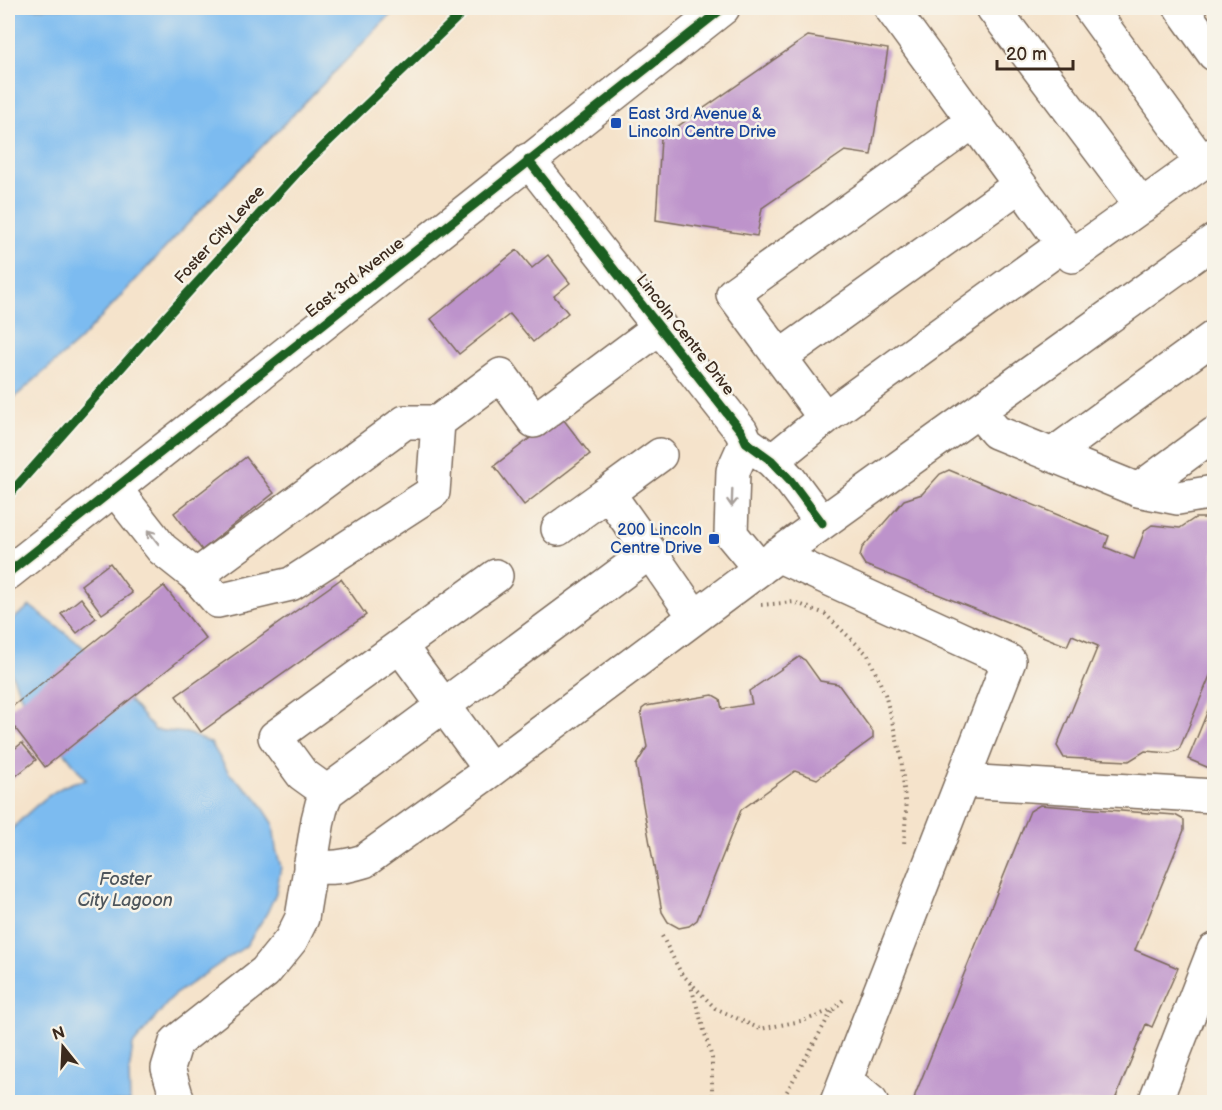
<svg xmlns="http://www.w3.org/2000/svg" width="1222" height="1110" viewBox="0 0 1222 1110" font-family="'Balsamiq Sans',sans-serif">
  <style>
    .water { fill: #7cbbf0; stroke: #5c7287; stroke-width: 1.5 }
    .building { fill: #bd93cb }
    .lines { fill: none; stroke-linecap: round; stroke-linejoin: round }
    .minor-casing { stroke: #7c6b5b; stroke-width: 36 }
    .path { stroke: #7c6b5b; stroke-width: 4; stroke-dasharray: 1.5 4.5; stroke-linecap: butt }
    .minor { stroke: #fff; stroke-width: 33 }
    .cycleway-casing { stroke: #f7f3e8; stroke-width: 13 }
    .cycleway { stroke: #1b5e20; stroke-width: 9 }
    .oneway { stroke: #a79f9a }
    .transit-dot { fill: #1a4fb4; stroke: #f7f3e8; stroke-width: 2 }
    .labels { text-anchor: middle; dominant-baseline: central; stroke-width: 5; stroke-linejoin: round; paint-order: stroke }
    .transit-label { font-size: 16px; fill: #164399; stroke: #f7f3e8; text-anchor: start }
    .street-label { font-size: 16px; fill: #3b2a1e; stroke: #f7f3e8 }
    .water-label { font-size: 18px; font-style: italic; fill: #4e565d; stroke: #f7f3e8 }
  </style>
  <rect width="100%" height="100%" fill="#f7f3e8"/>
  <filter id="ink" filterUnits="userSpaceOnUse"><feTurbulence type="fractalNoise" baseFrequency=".0167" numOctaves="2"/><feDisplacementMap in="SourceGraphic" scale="12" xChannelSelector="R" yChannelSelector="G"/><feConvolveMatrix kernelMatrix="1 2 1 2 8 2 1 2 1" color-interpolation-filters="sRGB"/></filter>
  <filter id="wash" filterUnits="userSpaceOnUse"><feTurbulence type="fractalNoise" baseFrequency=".008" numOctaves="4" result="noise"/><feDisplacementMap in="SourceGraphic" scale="24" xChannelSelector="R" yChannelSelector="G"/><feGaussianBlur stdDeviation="1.35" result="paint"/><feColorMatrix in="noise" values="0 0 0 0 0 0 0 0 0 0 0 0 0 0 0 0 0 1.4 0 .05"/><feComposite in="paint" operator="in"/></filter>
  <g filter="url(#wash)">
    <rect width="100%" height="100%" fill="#f5e3cb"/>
    <path class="water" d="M8,8H397L208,202L79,341L8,403Z
      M30,606L82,646L155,730L187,733L211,743L229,773L257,798L273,823L276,849L281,867L276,893L267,913L246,946L174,995L133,1045L129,1073L130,1102H8V833C24,816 50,790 72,783C76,781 82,781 86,780L22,698L8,665V623Z"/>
    <g id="blocks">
      <path class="building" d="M808,36L888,49L871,155L845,151L762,208L757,236L656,220L661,138Z
        M517,250L532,268L548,255L570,283L554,296L568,313L533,342L510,314L459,354L431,319Z
        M560,415L590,454L524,505L494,466Z
        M246,457L274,493L202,550L174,513Z
        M949,470L1109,536L1105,547L1134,559L1145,530L1152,525L1180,528L1195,518H1214V666L1179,750L1170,753L1145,751L1129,761L1064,758L1057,746L1098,646L1072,635L1067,646L865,565L860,557L862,548L904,500L922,494L940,474Z
        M110,563L132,593L102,614L81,585Z
        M341,579L366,615L201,732L176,696Z
        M164,586L206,639L45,767L8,719V710Z
        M81,598L96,618L77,633L61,614Z
        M799,657L805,660L820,681L838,684L873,732V738L817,779L795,771L741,810L697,920L689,926L679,928L668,922L662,912L636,765L647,747L641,715L642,709L646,706L713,695L720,699L722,709L752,704L749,691Z
        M1211,703L1214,704V770L1188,759Z
        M22,743L36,760L11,780L8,775V754Z
        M1040,805L1175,815L1184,820V830L1135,950L1178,968L1152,1027L1146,1024L1114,1102H914L915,1095L1030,811Z"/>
    </g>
  </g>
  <g filter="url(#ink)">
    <use href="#blocks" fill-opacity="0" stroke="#7c6b5b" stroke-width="1.5"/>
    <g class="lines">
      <g class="minor-casing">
        <path id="minor" d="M891,8L1072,256L1214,154
          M993,8L1142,206
          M1090,8L1202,163
          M1181,8L1214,54
          M528,160L741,431L746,442L772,461L790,480L822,523
          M780,357L1020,185
          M979,412L996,432L1138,490L1178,498L1214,492
          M825,418L733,294L974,121
          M438,422L501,375L534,421L660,327
          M746,442L733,471L731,534L760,569
          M1052,455L1214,337
          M772,461L825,418L1064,244
          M115,489L162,549L196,576L218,601L291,584L433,492L438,422H405L196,576
          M1138,490L1214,434
          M558,529L608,493
          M650,552L608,493L660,455
          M777,555L1009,661L837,1102
          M8,573L723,8
          M400,646L491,770
          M963,781L1214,796
          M327,792L302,774L275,737L496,576
          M310,866C330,869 344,867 364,861L491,770L797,541L1214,241
          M846,1081L871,1102
          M178,1102L168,1068L176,1042L265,972L291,940L302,918L318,820L322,804L327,792L650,552L695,617
          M1155,1102L1214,950"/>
      </g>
      <path class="path" d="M761,605L794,602L825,614L868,655L885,694L901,756L906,811L904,845
        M662,936L681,973L715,1008L760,1029L806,1020L834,1009L844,999
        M690,983L712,1058V1102
        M781,1102L833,1009"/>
      <use href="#minor" class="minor"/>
      <g class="cycleway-casing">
        <path id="cycleway" d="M528,160L741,431L746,442L772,461L790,480L822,523
          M8,496L166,317L304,165L467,8
          M8,573L723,8"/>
      </g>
      <use href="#cycleway" class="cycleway"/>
    </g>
    <defs><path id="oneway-shaft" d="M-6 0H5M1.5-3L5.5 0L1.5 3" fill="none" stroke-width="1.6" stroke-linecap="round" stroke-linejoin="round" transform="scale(1.5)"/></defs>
    <g class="oneway">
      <use href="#oneway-shaft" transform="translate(732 498) rotate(92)"/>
      <use href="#oneway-shaft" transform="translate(153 537) rotate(-128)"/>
    </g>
  </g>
  <g class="transit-dot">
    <rect x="610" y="117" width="12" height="12" rx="3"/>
    <rect x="708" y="533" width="12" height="12" rx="3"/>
  </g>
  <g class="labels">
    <g class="transit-label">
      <text x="628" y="114">East 3rd Avenue &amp;<tspan x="628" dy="18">Lincoln Centre Drive</tspan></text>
      <text x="702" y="530" text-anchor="end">200 Lincoln<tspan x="702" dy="18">Centre Drive</tspan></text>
    </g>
    <g class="street-label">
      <text transform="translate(220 235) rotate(-48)">Foster City Levee</text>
      <text transform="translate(355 278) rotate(-38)">East 3rd Avenue</text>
      <text transform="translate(685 335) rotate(52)">Lincoln Centre Drive</text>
    </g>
    <g class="water-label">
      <text x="125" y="879">Foster<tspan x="125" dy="21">City Lagoon</tspan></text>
    </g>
  </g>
  <rect width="1222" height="1110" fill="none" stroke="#f7f3e8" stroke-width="30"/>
  <g transform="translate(63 1047) rotate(342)" stroke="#f7f3e8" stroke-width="4.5" paint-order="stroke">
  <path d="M0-4.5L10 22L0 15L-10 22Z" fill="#3b2a1e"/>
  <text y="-9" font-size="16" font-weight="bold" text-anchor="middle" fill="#3b2a1e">N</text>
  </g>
  <path d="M997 60v9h76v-9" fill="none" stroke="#3b2a1e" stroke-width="3"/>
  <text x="1006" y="60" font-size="18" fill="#3b2a1e" stroke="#f7f3e8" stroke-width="4.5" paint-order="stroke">20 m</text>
</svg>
